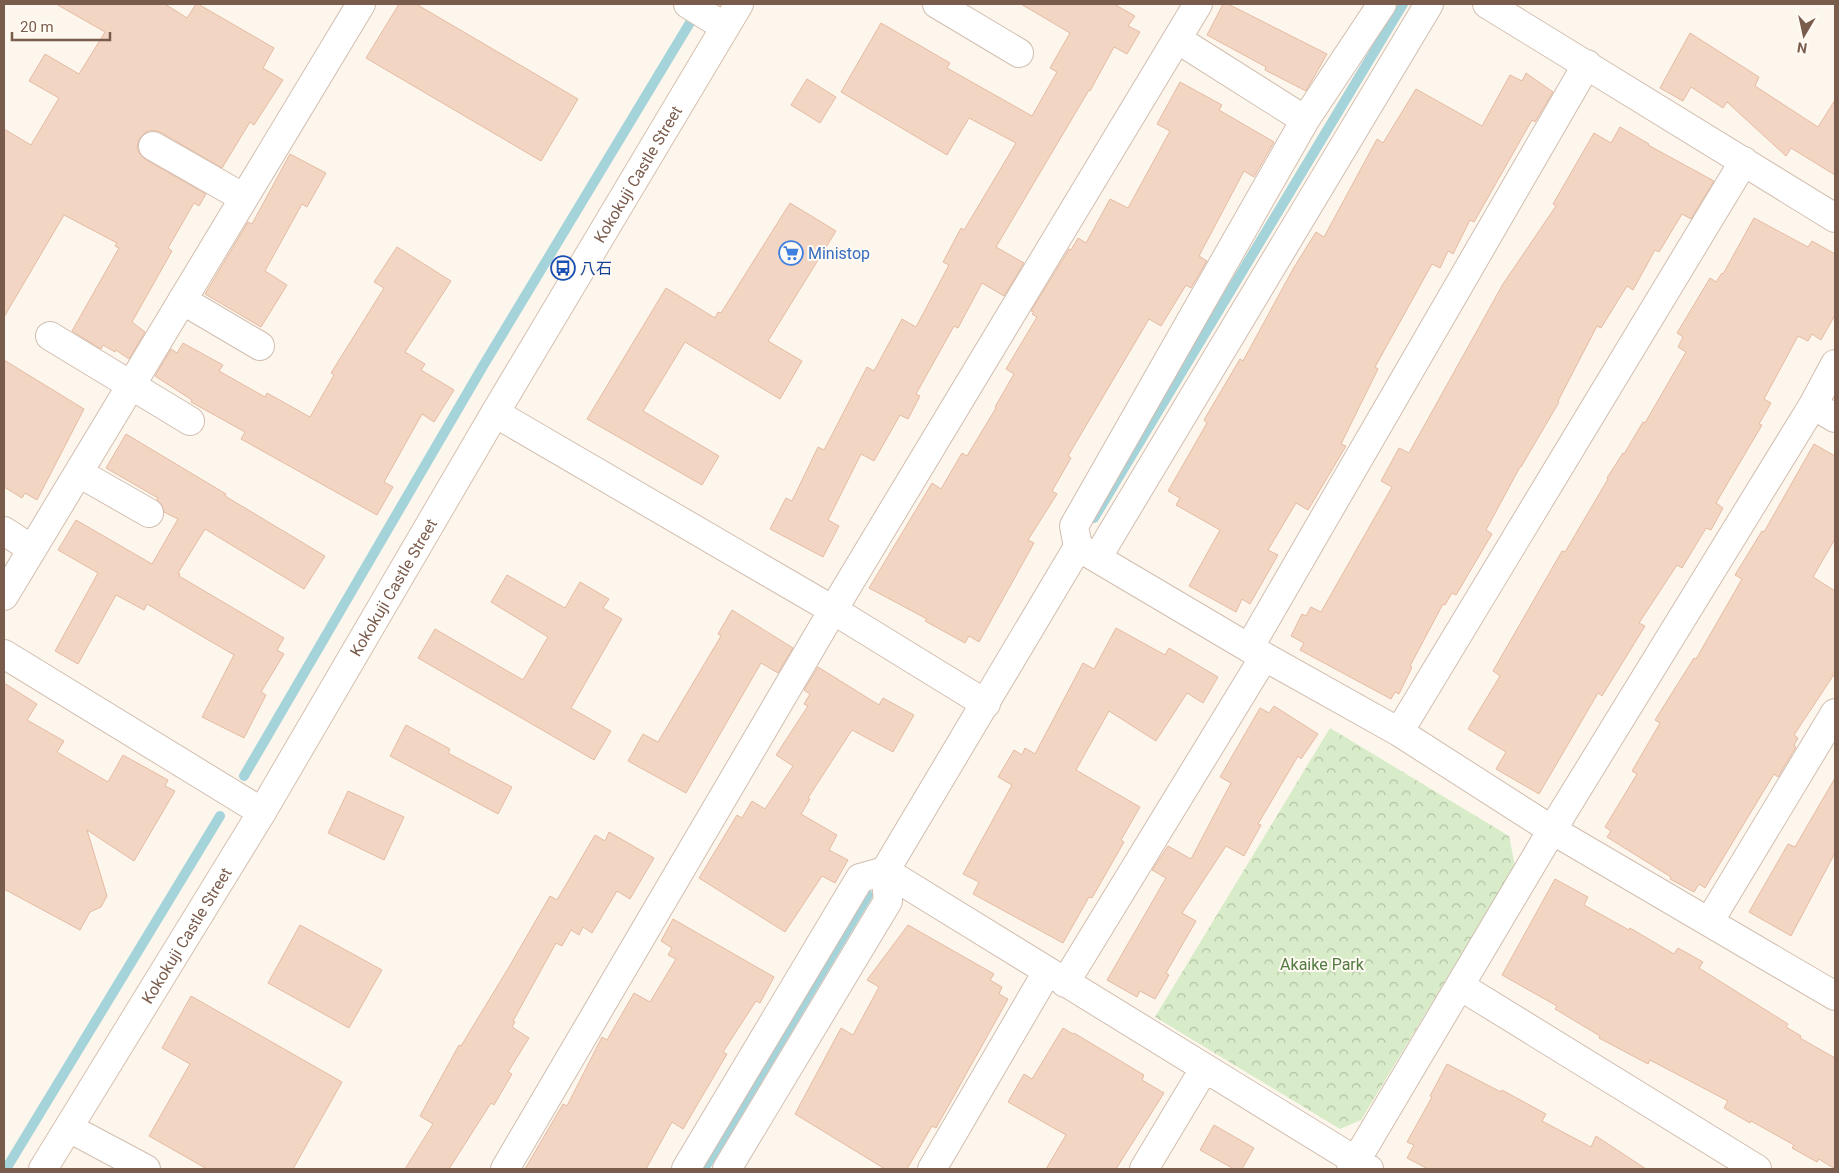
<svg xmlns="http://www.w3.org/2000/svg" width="1839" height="1173" viewBox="0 0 1839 1173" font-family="Roboto,'Noto Sans JP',sans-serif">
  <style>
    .forest { fill: url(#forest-crowns) }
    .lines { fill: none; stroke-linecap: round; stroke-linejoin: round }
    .stream { stroke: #a5d3da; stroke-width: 10 }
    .building { fill: #f3d5c3; stroke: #e6bba3 }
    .street-casing { stroke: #d1beb0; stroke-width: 30 }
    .secondary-casing { stroke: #d6c0b0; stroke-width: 30 }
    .street { stroke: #fff; stroke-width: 28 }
    .secondary { stroke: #fff; stroke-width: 28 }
    .labels { text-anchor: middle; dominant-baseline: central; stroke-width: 4; stroke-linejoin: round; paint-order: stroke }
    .street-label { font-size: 16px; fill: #7a5c4d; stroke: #fffaf3 }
    .shop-label { font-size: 16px; fill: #366cbe; stroke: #fffaf3; text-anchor: start }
    .transit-label { font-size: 16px; fill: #164399; stroke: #fffaf3; text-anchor: start }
    .park-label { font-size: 16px; fill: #537a41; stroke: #fffaf3 }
  </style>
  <defs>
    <pattern id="forest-crowns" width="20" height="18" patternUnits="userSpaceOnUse" patternTransform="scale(1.25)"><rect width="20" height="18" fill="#d8ecc9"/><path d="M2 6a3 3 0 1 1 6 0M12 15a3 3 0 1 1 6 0" fill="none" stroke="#b4c2a5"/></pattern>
  </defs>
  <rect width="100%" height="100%" fill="#fdf6ec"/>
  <path class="forest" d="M1330,728L1509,836L1515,866L1361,1120L1340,1129L1155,1017Z"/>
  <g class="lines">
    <path class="stream" d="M1094,518L1403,4
      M244,776L483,366L697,11
      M6,1169L220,816
      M704,1169L868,895"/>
  </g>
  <path class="building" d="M56,4H165L187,18L196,4H198L274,48L263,68L283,80L254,125L250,122L222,168L160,132L152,130L146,132L139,139L137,147L139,153L145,159L206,194L199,206L194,203L168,248L172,251L132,322L145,332L129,359L116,350L115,352L103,345L101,349L72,331L119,248L115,246L117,243L64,215L4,317V129L31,145L59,98L29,81L45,54L79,74L105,32Z
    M399,4H416L578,99L541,161L366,58Z
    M1021,4H1114L1135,16L1128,26L1140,32L1127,54L1114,47L1090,91L1089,90L996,247L1024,263L1004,296L982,283L958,328L954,326L916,394L920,396L908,419L900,415L874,461L861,454L828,520L839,526L823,557L770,529L786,498L792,501L818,447L824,450L867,367L874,371L902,319L916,327L949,265L943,262L961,228L964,230L1016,143L969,118L947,155L841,92L881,23L950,63L947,68L1032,116L1057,72L1050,68L1070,33Z
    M1223,4H1228L1327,54L1306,91L1265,70L1266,67L1207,35Z
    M1690,33L1759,77L1755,86L1818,127L1835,100V175L1791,148L1786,156L1727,102L1723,108L1691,87L1683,101L1660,88Z
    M1526,73L1553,92L1535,122L1532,120L1474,222L1470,220L1453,254L1448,251L1440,268L1432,264L1375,367L1378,369L1341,444L1346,446L1308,510L1296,503L1268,550L1278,555L1250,604L1242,599L1236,612L1189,586L1220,530L1176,505L1180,498L1168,491L1207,423L1204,420L1240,359L1243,361L1293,269L1316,232L1324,237L1377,139L1383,143L1416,89L1482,126L1510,75L1522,81Z
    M807,79L836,97L820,123L791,105Z
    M1180,82L1222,105L1219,110L1274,142L1254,177L1244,171L1199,256L1207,261L1191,288L1186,285L1161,326L1149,319L1068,456L1071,458L1052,491L1057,494L1028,540L1034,543L979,642L969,636L965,643L925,621L927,619L869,588L932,483L941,489L962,453L967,456L996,408L995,407L1014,374L1006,369L1037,317L1032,314L1034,312L1031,311L1069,249L1071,250L1078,238L1086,243L1110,199L1128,208L1170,131L1157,124Z
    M1620,127L1649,144L1648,145L1714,181L1691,219L1682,214L1659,252L1655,250L1633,290L1627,286L1601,328L1597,326L1558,401L1559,402L1521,467H1520L1486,530L1492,534L1456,595L1452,593L1445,605L1443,604L1410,666L1412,667L1399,694L1395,692L1391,699L1300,650L1304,643L1291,636L1302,614L1306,616L1311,607L1321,612L1392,487L1381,481L1399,448L1409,453L1503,284L1556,206L1553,204L1594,133L1611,143Z
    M290,154L326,173L307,207L302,204L265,271L287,285L261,327L205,294L248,222L252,224Z
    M790,203L836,231L768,341L802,361L780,399L685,342L643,411L719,456L702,485L587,419L666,288L715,318L718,312L721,313Z
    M1754,218L1808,247L1812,241L1835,254V315L1821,340L1812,334L1808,341L1798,336L1764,399L1771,403L1759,424L1762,425L1716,503L1723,508L1711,530L1706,528L1682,568L1677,565L1639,623L1645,626L1602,696L1598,693L1539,794L1496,769L1506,752L1468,729L1500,676L1493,671L1562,551L1565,552L1608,479L1607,478L1623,453L1624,454L1643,422L1645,423L1686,352L1678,347L1683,337L1677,333L1710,278L1716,282L1722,273L1723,274Z
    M397,247L451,281L405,352L425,364L421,370L454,390L434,422L422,414L384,482L393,487L377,515L241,439L245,432L191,402L192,400L155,376L171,349L177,353L183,343L223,365L219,371L265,397L267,393L310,417L334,375L331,373L384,288L374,282Z
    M4,360L84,409L37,500L25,493L22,498L4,487Z
    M126,434L226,494L225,496L325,556L304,589L205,529L178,573L180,574L179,576L284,638L277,650L284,654L261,692L266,695L244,738L202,717L234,655L147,604L144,610L116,595L78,664L55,651L98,573L58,550L76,520L152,564L178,519L164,512L162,505L157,500L158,498L106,468Z
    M1814,444L1835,456V539L1813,577L1835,591V673L1794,735L1798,738L1794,745L1796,747L1778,777L1774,774L1705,888L1699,884L1694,892L1670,879L1671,877L1607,837L1611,831L1605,827L1637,774L1632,771L1660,723L1655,720L1694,658L1696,659L1742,579L1735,575L1762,531L1764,532Z
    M507,575L565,608L580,582L609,599L603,608L622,619L571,708L611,731L594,760L418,658L435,629L523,680L548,637L491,602Z
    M732,610L793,648L778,673L761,663L686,793L628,761L643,734L658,742L721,636L718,634Z
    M1116,628L1165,655L1169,648L1218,677L1203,703L1187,693L1156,741L1109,711L1076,770L1140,807L1121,840L1124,842L1092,898L1089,897L1063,943L973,894L979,882L963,874L1012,785L998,777L1014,750L1022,755L1025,748L1035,754L1083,663L1094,669Z
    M818,667L879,705L883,698L914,715L893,752L852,730L808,798L810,799L801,814L837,835L829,850L848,860L835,883L822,876L785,932L699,878L737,815L742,818L752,801L765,809L793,766L776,755L808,706L804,704L810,694L804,690Z
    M4,683L37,704L27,720L64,741L57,752L108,782L123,755L168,780L165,786L175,791L134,861L87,830L107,896L101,907L90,912L80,930L4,889Z
    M1274,706L1318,734L1301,759L1298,756L1258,824L1261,825L1244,856L1226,846L1182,913L1196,921L1166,973L1169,975L1155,999L1140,991L1137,997L1107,980L1166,878L1152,870L1168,846L1191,859L1231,783L1220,777L1260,708L1269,713Z
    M406,725L450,749L448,753L512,787L498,814L390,756Z
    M1835,778V853L1791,936L1749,912L1788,844L1795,847Z
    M348,791L404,817L384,860L328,833Z
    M609,832L654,858L630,899L617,891L592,933L583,927L579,935L571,930L562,946L556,943L513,1021L515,1022L512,1027L529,1038L508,1072L512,1074L494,1105L491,1103L449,1169H405L433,1124L420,1116L459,1045L461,1046L509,967L550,896L557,900L595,835L605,841Z
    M1555,879L1588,897L1584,905L1629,930L1630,928L1674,954L1678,948L1703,962L1699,968L1788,1024L1786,1027L1801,1036L1800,1038L1835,1058V1169L1819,1159L1817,1162L1792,1148L1794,1145L1751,1121L1750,1123L1724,1108L1728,1101L1650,1060L1648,1064L1599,1038L1600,1036L1555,1009L1557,1006L1502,975Z
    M673,919L774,977L760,1003L756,1001L723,1052L727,1054L683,1129L672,1122L646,1169H525L563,1104L567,1106L602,1037L607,1040L634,993L650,1002L676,959L668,955L672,948L661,941Z
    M300,925L382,970L349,1028L268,983Z
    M908,925L994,974L990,980L1002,987L999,994L1008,999L936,1128L932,1126L907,1169H885L795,1114L841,1028L853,1035L879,987L867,980Z
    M191,996L342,1082L293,1169H207L149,1136L190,1064L162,1048Z
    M1063,1028L1073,1034L1074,1033L1144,1075L1142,1080L1164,1093L1116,1169H1046L1066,1135L1008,1102L1024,1074L1032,1079Z
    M1447,1064L1501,1092L1502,1090L1546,1114L1542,1121L1591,1147L1596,1136L1646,1169H1428L1407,1158L1414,1145L1407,1142L1432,1097L1430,1096Z
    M1214,1125L1254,1148L1242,1169H1234L1200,1150Z"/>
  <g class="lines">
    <g class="street-casing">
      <path id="street" d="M688,4L725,27
        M937,4L1019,53
        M1487,4L1835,218
        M1177,39L1305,120
        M153,146L244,198
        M182,300L260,346
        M50,336L190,421
        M1813,405L1835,418
        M495,413L833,610L986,704
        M79,473L149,513
        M4,531L32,549
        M1078,547L1249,648L1399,732L1552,830L1835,996
        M1097,558L1429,4
        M4,596L361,4
        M1249,648L1587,64
        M4,654L262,812
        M1399,732L1744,161
        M1709,922L1835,713
        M1065,983L1264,657
        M1460,986L1757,1169
        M69,1128L146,1169
        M505,1169L833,610L1198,4
        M686,1169L860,878L885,871L1369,1169
        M727,1169L888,901L885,871L1078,547L1074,526L1305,120L1382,4
        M932,1169L1047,972
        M1144,1169L1204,1069
        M1351,1169L1552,830L1813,405L1835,364"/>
    </g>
    <g class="secondary-casing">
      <g id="secondary">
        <path id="s1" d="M43,1169L262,812L495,413L739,4"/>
      </g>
    </g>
    <use href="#street" class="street"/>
    <use href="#secondary" class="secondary"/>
  </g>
  <defs>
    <g id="supermarket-ring" transform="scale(1.25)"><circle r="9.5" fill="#fffaf3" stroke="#3f7fe0" stroke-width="1.5"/><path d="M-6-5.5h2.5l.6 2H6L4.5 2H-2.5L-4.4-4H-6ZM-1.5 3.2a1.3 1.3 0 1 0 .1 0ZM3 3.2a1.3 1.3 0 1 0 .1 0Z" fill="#3f7fe0"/></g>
    <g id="bus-ring" transform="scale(1.25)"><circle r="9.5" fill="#fffaf3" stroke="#1a4fb4" stroke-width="1.5"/><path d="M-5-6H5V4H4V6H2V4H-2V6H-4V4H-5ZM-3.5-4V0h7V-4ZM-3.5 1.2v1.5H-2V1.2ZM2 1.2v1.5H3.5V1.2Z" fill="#1a4fb4"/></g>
  </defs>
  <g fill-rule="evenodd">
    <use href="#supermarket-ring" x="791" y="253"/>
    <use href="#bus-ring" x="563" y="268"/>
  </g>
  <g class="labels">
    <g class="street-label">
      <text stroke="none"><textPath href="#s1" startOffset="1159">Kokokuji Castle Street</textPath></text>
      <text stroke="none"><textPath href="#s1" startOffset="679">Kokokuji Castle Street</textPath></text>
      <text stroke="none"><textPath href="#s1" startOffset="274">Kokokuji Castle Street</textPath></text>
    </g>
    <g class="shop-label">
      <text x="808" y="253">Ministop</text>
    </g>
    <g class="transit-label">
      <text x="580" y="268">八石</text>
    </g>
    <g class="park-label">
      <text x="1322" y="964">Akaike Park</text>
    </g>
  </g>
  <rect width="1839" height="1173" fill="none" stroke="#7a5c4d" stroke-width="10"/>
  <g transform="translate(1804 35) rotate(189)" stroke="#fffaf3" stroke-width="4" paint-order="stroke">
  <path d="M0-4L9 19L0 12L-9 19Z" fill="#7a5c4d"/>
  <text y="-8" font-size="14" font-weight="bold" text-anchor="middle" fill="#7a5c4d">N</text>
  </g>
  <path d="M12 32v8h98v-8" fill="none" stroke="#7a5c4d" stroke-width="2.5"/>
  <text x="20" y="32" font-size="15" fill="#7a5c4d" stroke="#fffaf3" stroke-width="4" paint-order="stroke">20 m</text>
</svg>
